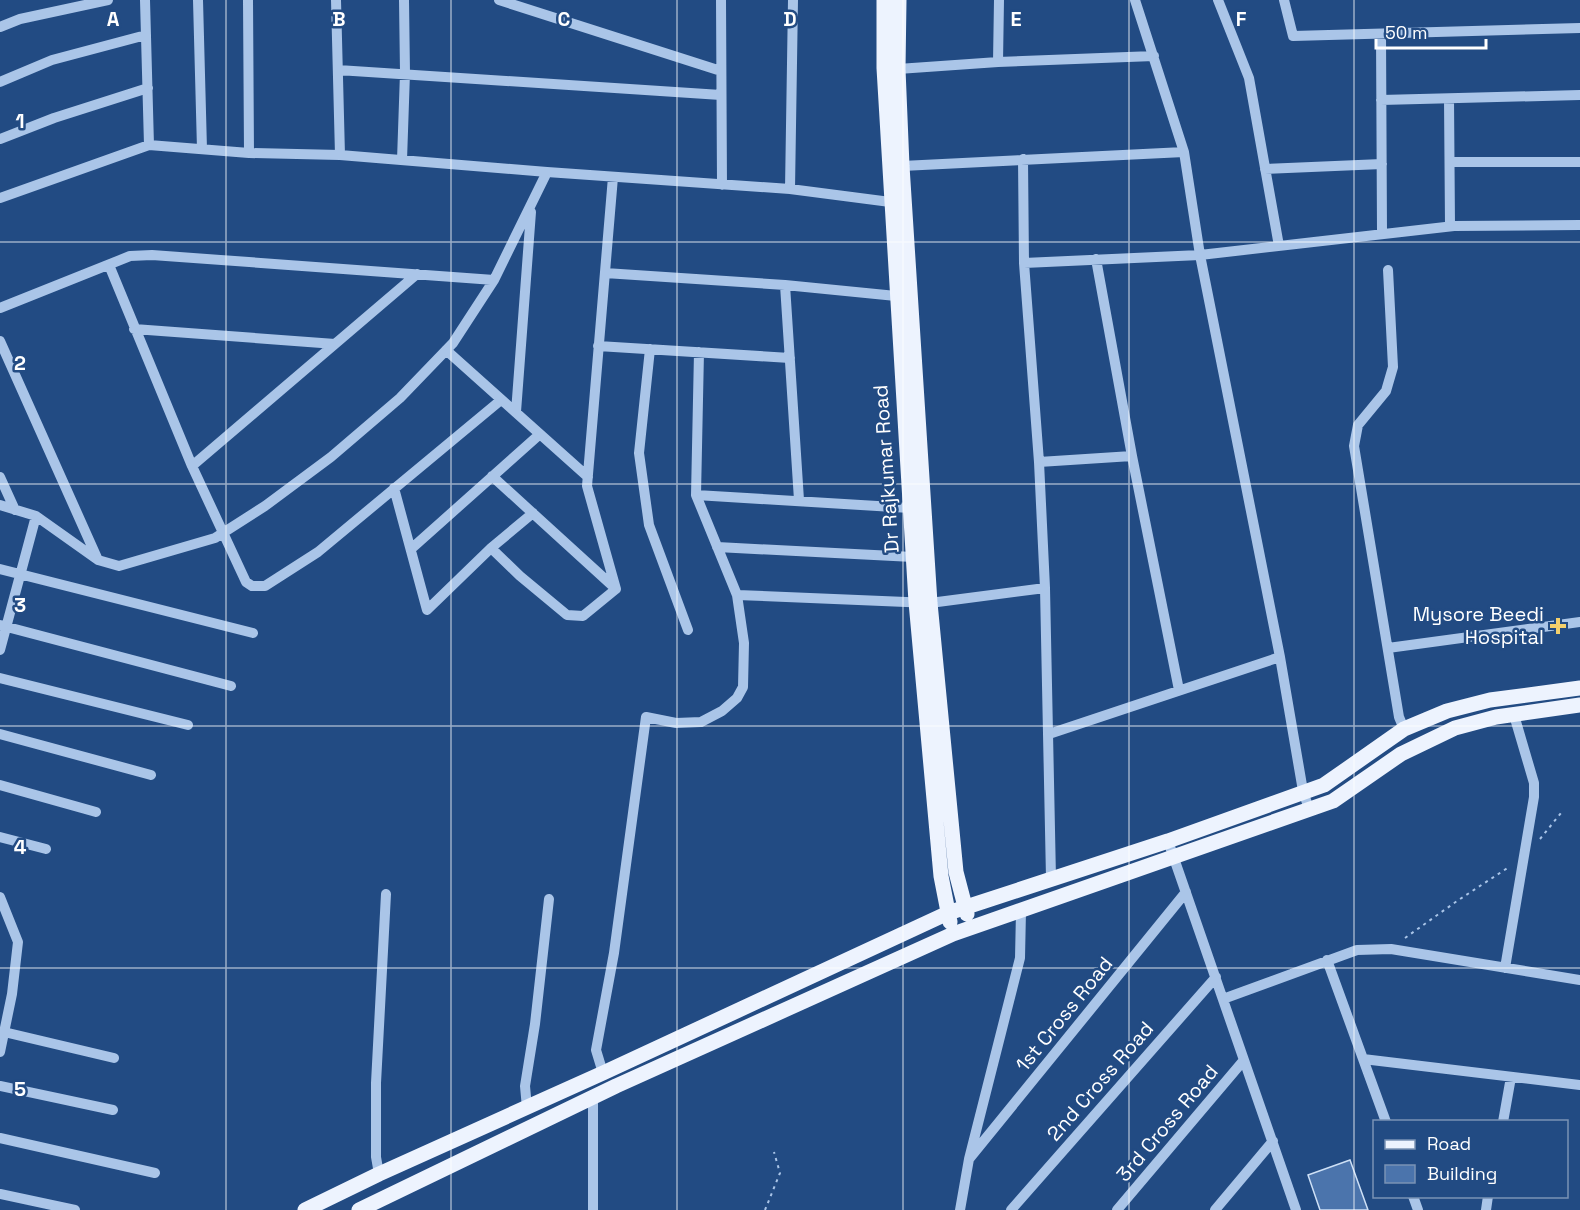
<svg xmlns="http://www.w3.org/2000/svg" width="1580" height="1210" viewBox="0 0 1580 1210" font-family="'Space Grotesk',sans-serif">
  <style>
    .building { fill: #4b74ac; stroke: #cee0f6; stroke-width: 1.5 }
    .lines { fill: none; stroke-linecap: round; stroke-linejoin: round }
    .path { stroke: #aac5e8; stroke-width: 2; stroke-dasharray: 3 4.5; stroke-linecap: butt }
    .minor { stroke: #aac5e8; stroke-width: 10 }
    .major { stroke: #edf3fe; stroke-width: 15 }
    .grid { fill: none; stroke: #fff; stroke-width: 1.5; stroke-opacity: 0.55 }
    .poi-dot { fill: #f4d06c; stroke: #224b83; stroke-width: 2 }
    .labels { text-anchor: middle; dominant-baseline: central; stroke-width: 5; stroke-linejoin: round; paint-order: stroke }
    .street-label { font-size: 20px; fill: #fff; stroke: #224b83 }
    .poi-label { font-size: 20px; fill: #fff; stroke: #224b83; text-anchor: end }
    .grid-label { font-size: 20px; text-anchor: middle; font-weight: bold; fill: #fff; stroke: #224b83; stroke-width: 5; stroke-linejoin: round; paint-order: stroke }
  </style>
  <rect width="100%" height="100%" fill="#224b83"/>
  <path class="building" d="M1350,1160L1368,1210H1320L1308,1175Z"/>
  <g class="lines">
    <path class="path" d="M1540,839L1561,813
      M1405,938L1457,901L1509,867
      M765,1210L780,1173L774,1152"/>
    <path class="minor" d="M145,0L149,145
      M198,0L202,149
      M248,0L249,153
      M336,0L340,155
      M499,0L721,71
      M721,0L722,185
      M1135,0L1184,152L1200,255L1280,657L1303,791L1309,809
      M1218,0L1249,78L1279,246
      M1284,0L1293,36L1580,28
      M0,27L20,19L108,0
      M1381,34L1382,233
      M998,62L999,0
      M898,69L998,62L1154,56
      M338,70L721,95
      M0,82L52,60L146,35
      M1449,99L1450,226
      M1381,100L1580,95
      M0,139L54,118L148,88
      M1023,159L1024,263L1039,462L1045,588L1051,878
      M402,160L405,73L404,0
      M1451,162H1580
      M902,166L1184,152
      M1265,169L1382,164
      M613,177L587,486L616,589
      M790,189L793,0
      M0,198L149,145L249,153L340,155L547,172L790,189L898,203
      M1096,259L1132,456L1179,690
      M1024,263L1200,255L1454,226L1580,225
      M109,265L192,466L246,582L252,586H265L318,552L501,400
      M1388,270L1393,367L1386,391L1358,425L1354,446L1399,717L1404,729
      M605,273L785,285L896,296
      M785,285L799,500
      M0,308L130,256L152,255L494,280
      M134,329L335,344
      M0,341L98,560
      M598,346L790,358
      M650,349L639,453L649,525L688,630
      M446,350L588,477
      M516,412L531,212
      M1039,462L1132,456
      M192,466L417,274
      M492,476L616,589
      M0,477L15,510
      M394,488L427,610L491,548L533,513
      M696,495L910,508
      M0,505L36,516L98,560L119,566L215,538L265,506L331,457L400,398L453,343L494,280L547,172
      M717,547L913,557
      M491,548L520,576L567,615L583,616L616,589
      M411,549L540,434
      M0,569L253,633
      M737,595L930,603L1045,588
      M0,625L231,686
      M1388,648L1580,622
      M0,650L36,516
      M0,678L188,725
      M0,734L151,775
      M1049,734L1280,657
      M0,785L96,812
      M0,837L46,849
      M1168,841L1296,1210
      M0,897L18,942L12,994L0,1052
      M1327,960L1386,1122
      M1505,968L1534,797V783L1514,715
      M1223,999L1357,950L1391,949L1580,980
      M4,1032L114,1058
      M1363,1059L1580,1085
      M603,1073L596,1050L614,953L646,717L676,723L701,722L722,711L737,698L743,687L744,643L737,595L696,495L699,352
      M0,1086L113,1110
      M593,1098V1210
      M527,1108L525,1086L535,1024L549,899
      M1503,1122L1511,1077
      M0,1138L155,1173
      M969,1159L1186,892
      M379,1174L376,1157V1083L386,894
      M0,1194L75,1210
      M1413,1196L1418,1210
      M960,1210L969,1159L1020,958L1021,911
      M1011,1210L1216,977
      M1117,1210L1244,1060
      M1215,1210L1273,1141
      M1486,1210L1488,1196"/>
    <path class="major" d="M884,0V68L916,602L941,876L950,922
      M899,0L898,69L902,166L930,603L956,872L967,914
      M305,1210L379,1174L603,1073L948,913L1168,841L1324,785L1404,729L1447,711L1490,700L1580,688
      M359,1210L616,1086L953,934L1333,801L1401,754L1455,728L1496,717L1580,705"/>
  </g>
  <path class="grid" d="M226,0V1210M451,0V1210M677,0V1210M903,0V1210M1129,0V1210M1354,0V1210M0,242H1580M0,484H1580M0,726H1580M0,968H1580"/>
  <path class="poi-dot" d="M1555 617h6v6h6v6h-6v6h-6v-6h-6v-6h6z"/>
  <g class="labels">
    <g class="street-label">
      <text transform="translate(886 469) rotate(-94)">Dr Rajkumar Road</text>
      <text transform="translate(1064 1014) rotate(-51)">1st Cross Road</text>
      <text transform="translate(1100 1081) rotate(-49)">2nd Cross Road</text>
      <text transform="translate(1167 1123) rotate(-50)">3rd Cross Road</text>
    </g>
    <g class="poi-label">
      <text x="1544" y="614">Mysore Beedi<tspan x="1544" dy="23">Hospital</tspan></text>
    </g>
  </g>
  <g class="grid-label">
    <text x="113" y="26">A</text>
    <text x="339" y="26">B</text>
    <text x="564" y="26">C</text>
    <text x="790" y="26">D</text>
    <text x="1016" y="26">E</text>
    <text x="1241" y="26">F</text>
    <text x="20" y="128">1</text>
    <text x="20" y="370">2</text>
    <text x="20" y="612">3</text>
    <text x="20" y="854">4</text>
    <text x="20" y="1096">5</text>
  </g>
  <rect x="1373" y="1120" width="195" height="78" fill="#224b83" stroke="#7a93b5" stroke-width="1.5"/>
  <rect x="1385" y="1140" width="30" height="9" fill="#edf3fe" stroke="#7a93b5" stroke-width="1.5"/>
  <text x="1427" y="1150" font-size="18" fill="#ffffff">Road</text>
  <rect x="1385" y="1165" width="30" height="18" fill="#4b74ac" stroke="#7a93b5" stroke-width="1.5"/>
  <text x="1427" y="1180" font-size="18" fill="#ffffff">Building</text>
  <path d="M1376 39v9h110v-9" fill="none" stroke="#ffffff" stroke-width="3"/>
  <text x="1385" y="39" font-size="18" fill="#ffffff" stroke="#224b83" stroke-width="4.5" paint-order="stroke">50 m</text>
</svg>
